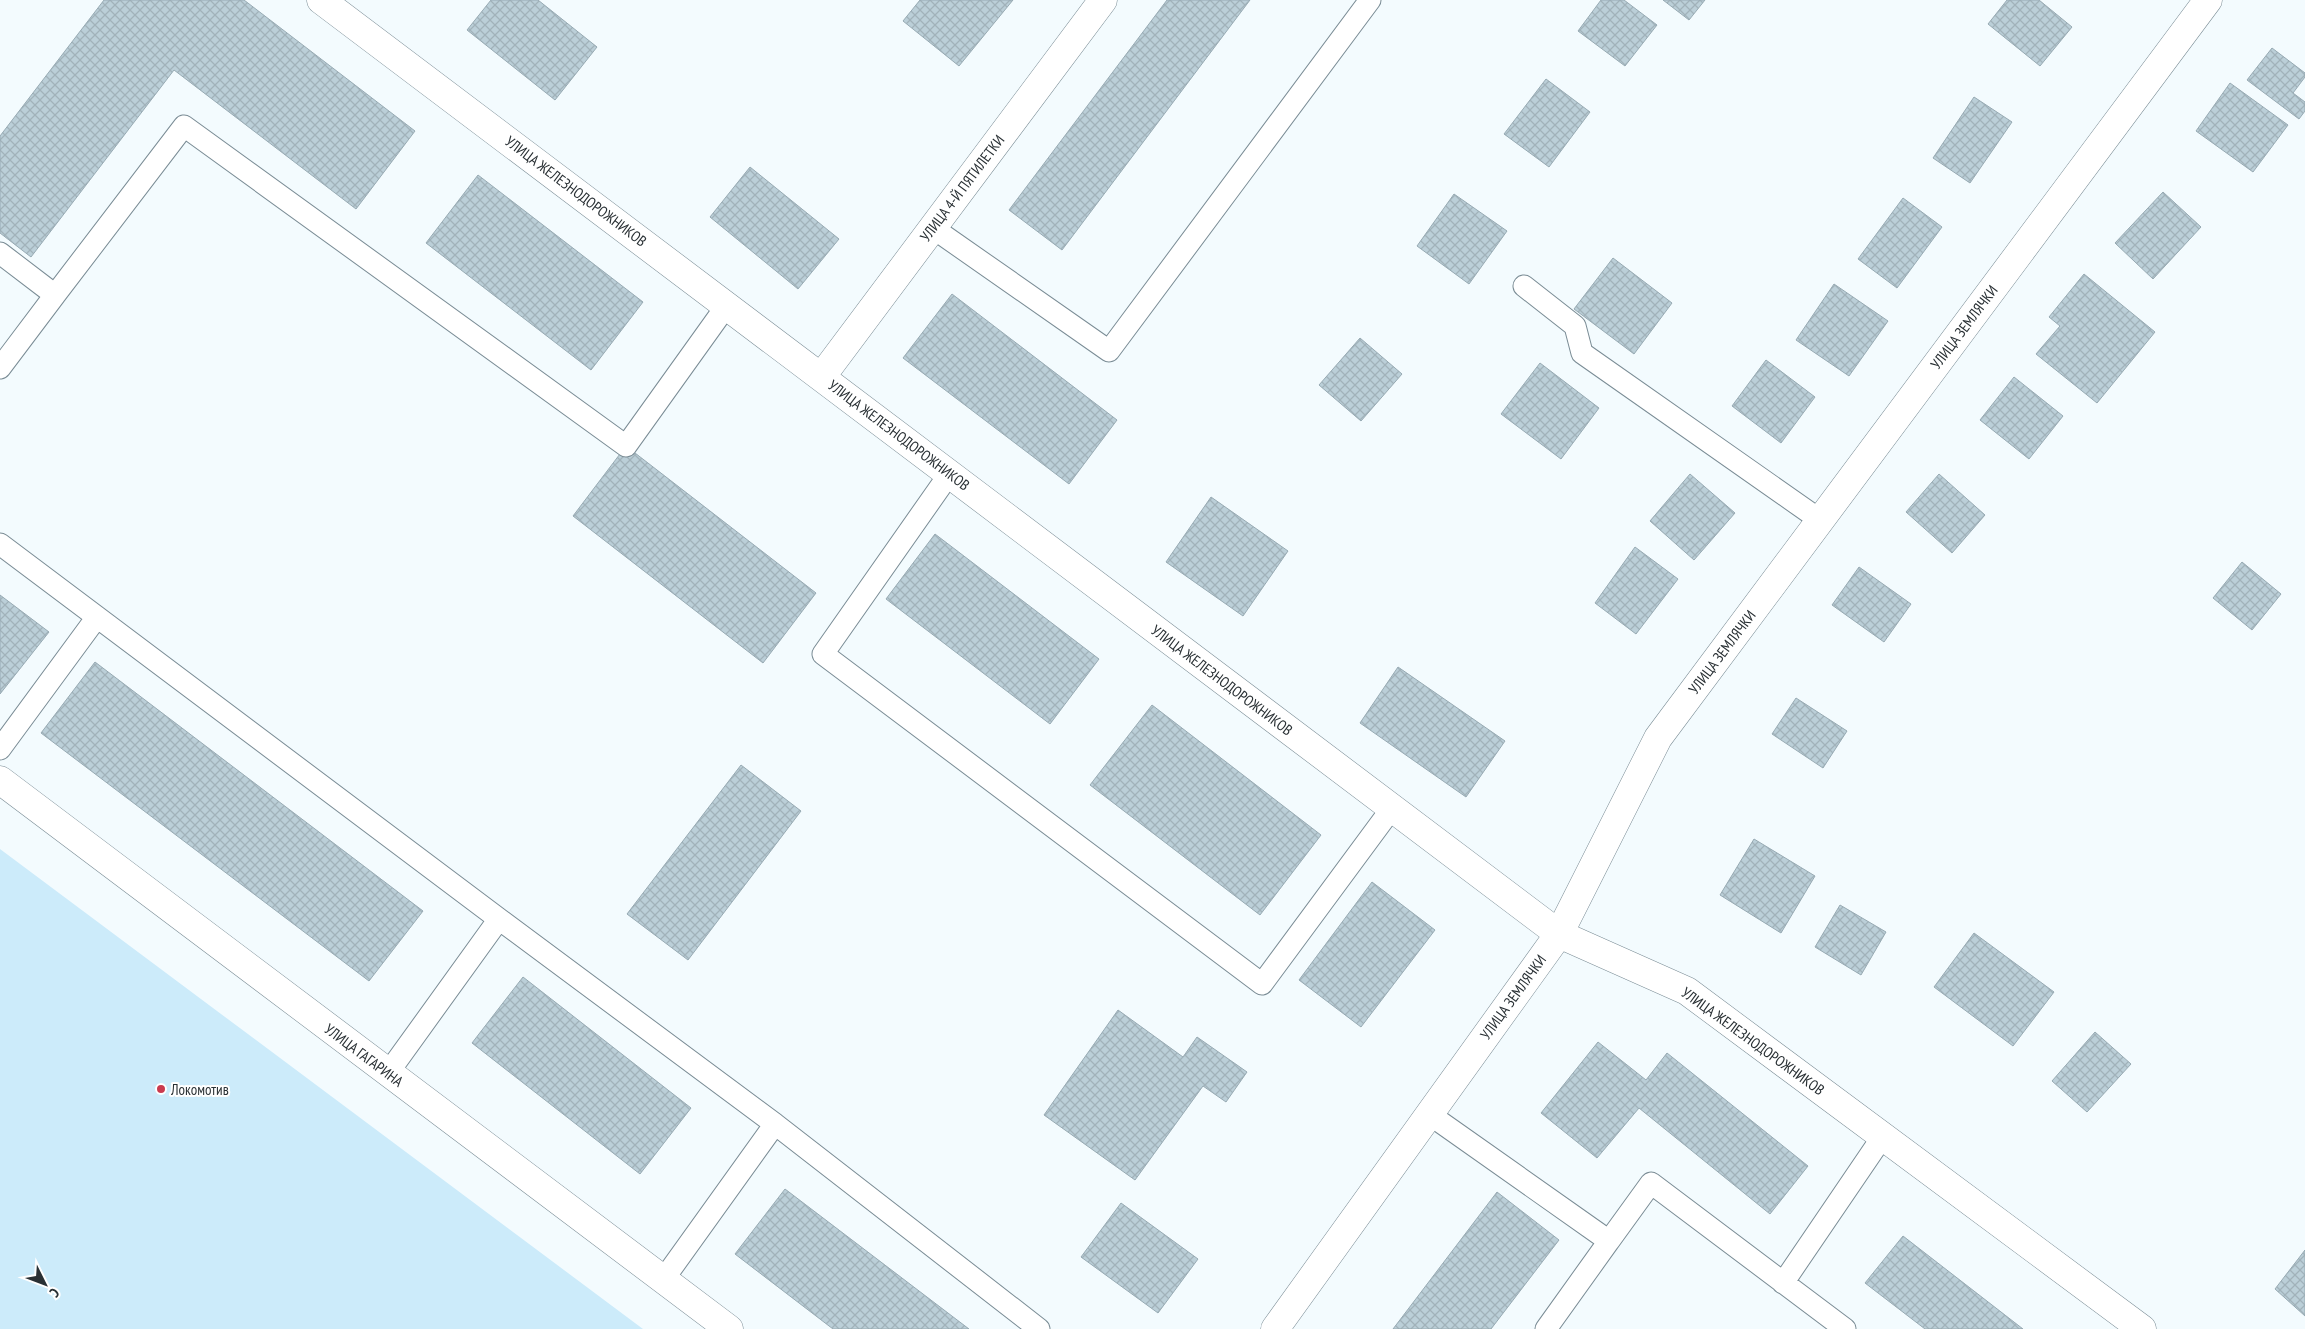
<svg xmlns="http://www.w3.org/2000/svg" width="2305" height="1329" viewBox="0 0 2305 1329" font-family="'PT Sans Narrow',sans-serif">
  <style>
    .grass { fill: #ccebfa }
    .building { fill: url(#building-cross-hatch); stroke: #97aab3 }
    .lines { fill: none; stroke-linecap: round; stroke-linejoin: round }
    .lane-casing { stroke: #7a8c95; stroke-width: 23 }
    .street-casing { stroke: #7a8c95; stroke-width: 29 }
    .lane { stroke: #fff; stroke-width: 21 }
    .street { stroke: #fff; stroke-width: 28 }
    .poi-dot { fill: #ca3a4e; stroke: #fff; stroke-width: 2 }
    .labels { text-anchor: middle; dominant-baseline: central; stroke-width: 4; stroke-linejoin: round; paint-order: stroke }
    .street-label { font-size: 15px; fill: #293034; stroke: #fff }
    .poi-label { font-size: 15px; fill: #293034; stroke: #fff; text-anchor: start }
  </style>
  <defs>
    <pattern id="building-cross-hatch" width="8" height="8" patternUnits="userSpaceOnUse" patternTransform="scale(1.25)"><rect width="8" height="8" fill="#bbcfd8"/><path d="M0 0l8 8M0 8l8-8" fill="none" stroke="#a1b2ba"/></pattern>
  </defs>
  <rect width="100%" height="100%" fill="#f3fbfe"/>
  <path class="grass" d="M0,849L643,1329H0Z"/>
  <path class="building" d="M104,0H244L415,131L356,209L174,70L31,257L0,233V136Z
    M491,0H538L597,47L555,100L467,30Z
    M920,0H1013L959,66L903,21Z
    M1167,0H1250L1062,250L1009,210Z
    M1601,0H1624L1657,25L1625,66L1578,31Z
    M1663,0H1705L1689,20Z
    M2007,0H2039L2072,27L2040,66L1988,24Z
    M2272,48L2305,73V77L2293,93L2305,102V111L2299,119L2247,80Z
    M1546,79L1590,112L1549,167L1504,134Z
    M2230,83L2288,125L2253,172L2196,131Z
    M1974,97L2012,122L1970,183L1933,158Z
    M750,167L839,239L798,289L710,217Z
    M478,175L643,302L591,370L426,243Z
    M2163,192L2201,227L2153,279L2115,243Z
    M1454,194L1507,231L1469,284L1417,246Z
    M1903,198L1942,227L1897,288L1858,259Z
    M1613,258L1672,303L1634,354L1574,309Z
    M2084,274L2155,332L2097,403L2036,354L2060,326L2049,317Z
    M1834,284L1888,321L1849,376L1796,340Z
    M952,294L1117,420L1069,484L903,358Z
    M1360,338L1402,374L1361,421L1319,385Z
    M1766,360L1815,397L1781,443L1732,406Z
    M1540,363L1599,408L1561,459L1501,414Z
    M2014,377L2063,416L2029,459L1980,420Z
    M626,446L816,593L763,663L573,516Z
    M1690,474L1735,513L1694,560L1650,521Z
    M1939,474L1985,515L1952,553L1906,512Z
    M1211,497L1288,551L1243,616L1166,562Z
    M935,534L1099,659L1050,724L886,599Z
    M1635,547L1678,579L1636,634L1595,603Z
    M2242,562L2281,594L2252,630L2213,598Z
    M1859,567L1911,604L1884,642L1832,605Z
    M0,595L49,632L0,694Z
    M95,662L423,911L369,981L41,733Z
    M1398,667L1505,741L1466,797L1360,723Z
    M1796,698L1847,731L1823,768L1772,734Z
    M1152,705L1321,835L1260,915L1090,785Z
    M741,765L801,811L688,960L627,914Z
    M1754,839L1815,876L1781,933L1720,895Z
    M1372,882L1435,930L1361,1027L1299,980Z
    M1840,905L1886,932L1861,975L1815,947Z
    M1974,933L2054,992L2013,1046L1934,987Z
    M523,977L691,1108L640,1174L472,1043Z
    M1118,1010L1183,1057L1197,1037L1247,1072L1226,1102L1203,1086L1135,1180L1044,1115Z
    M2095,1032L2131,1064L2087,1112L2052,1081Z
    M1598,1042L1646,1080L1667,1053L1808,1166L1770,1214L1639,1108L1597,1158L1541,1113Z
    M785,1189L969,1329H833L735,1254Z
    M1497,1192L1559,1240L1491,1329H1393Z
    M1121,1203L1198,1259L1158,1313L1081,1257Z
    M1903,1236L2023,1329H1925L1865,1283Z
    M2305,1250V1316L2275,1289Z"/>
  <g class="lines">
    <g class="lane-casing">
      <path id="lane" d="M933,228L1109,351L1370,0
        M0,253L55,295L184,126L626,446L727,305
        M1524,286L1575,326L1582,353L1820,520
        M0,368L55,295
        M950,473L823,654L1262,984L1392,808
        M0,544L499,919L388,1073
        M0,749L97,617
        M499,919L775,1124
        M1429,1114L1609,1241L1546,1329
        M1609,1241L1651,1183L1845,1329
        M663,1280L775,1124L1039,1329
        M1783,1283L1883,1136"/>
    </g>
    <g class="street-casing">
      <path id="street" d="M321,0L1559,934L1687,991L2142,1329
        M822,376L1103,0
        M0,780L729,1329
        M1275,1329L1559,934L1658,738L2208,0"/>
    </g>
    <use href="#lane" class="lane"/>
    <use href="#street" class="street"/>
  </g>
  <circle class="poi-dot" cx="161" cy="1089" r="5"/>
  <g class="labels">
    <g class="street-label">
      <text transform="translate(962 188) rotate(-53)">УЛИЦА 4-Й ПЯТИЛЕТКИ</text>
      <text transform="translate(576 191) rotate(37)">УЛИЦА ЖЕЛЕЗНОДОРОЖНИКОВ</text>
      <text transform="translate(1964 327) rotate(-53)">УЛИЦА ЗЕМЛЯЧКИ</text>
      <text transform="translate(899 435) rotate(37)">УЛИЦА ЖЕЛЕЗНОДОРОЖНИКОВ</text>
      <text transform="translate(1722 652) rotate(-53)">УЛИЦА ЗЕМЛЯЧКИ</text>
      <text transform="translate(1222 680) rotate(37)">УЛИЦА ЖЕЛЕЗНОДОРОЖНИКОВ</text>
      <text transform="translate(1513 997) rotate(-54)">УЛИЦА ЗЕМЛЯЧКИ</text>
      <text transform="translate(1753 1041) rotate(36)">УЛИЦА ЖЕЛЕЗНОДОРОЖНИКОВ</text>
      <text transform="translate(364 1055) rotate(37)">УЛИЦА ГАГАРИНА</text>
    </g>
    <g class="poi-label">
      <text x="171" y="1089">Локомотив</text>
    </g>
  </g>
  <g transform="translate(45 1284) rotate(132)" stroke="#ffffff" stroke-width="4" paint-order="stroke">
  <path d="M0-4L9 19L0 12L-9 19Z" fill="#293034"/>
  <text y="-8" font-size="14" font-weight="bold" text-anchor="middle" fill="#293034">С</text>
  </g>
</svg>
